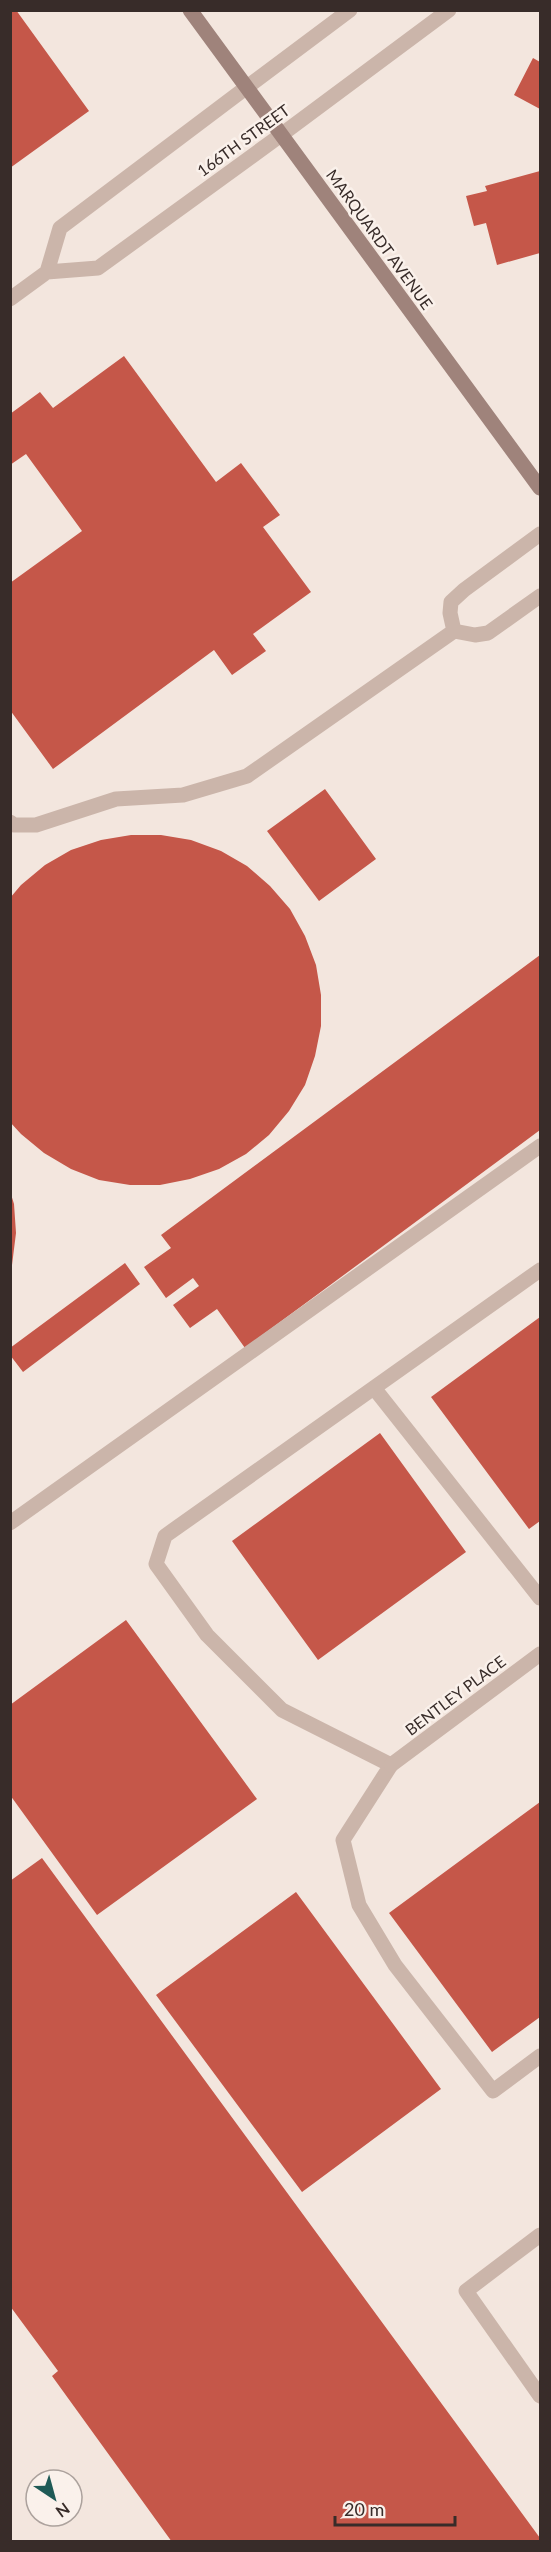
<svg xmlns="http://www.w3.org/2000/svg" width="551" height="2552" viewBox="0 0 551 2552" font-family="Lato,sans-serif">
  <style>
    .building { fill: #c55749 }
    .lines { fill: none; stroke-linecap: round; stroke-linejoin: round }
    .service { stroke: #cbb5aa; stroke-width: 15 }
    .minor { stroke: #cbb5aa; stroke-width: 15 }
    .tertiary { stroke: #cbb5aa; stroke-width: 15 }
    .secondary { stroke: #9f837b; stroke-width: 15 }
    .labels { text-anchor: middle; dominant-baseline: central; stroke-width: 5; stroke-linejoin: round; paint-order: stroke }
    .street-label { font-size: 16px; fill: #382c29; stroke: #faf1eb }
  </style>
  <rect width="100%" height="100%" fill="#f3e6de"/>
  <path class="building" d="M10,10H16L89,111L10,168Z
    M533,58L540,62V109L514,95Z
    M540,171V253L497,265L486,223L474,226L466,196L487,191L485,186Z
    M124,356L216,482L241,463L280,515L263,527L311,592L253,634L266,651L232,675L214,650L53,769L10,710V583L82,531L26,454L10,465V414L40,392L53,408Z
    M325,789L376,859L319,901L267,831Z
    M131,835H161L191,840L221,851L247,866L270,886L290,909L305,936L316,965L321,995V1026L315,1056L305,1085L289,1111L269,1135L246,1154L219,1169L190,1179L160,1185H130L99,1180L71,1169L44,1153L21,1134L10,1122V898L21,885L45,865L71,850L101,840Z
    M540,955V1130L245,1348L217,1309L190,1328L173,1305L199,1286L193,1278L166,1298L144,1267L171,1248L161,1235Z
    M10,1191L14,1204L16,1233L12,1265Z
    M125,1263L140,1284L23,1372L10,1355V1348Z
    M540,1317V1521L529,1529L431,1397Z
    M380,1433L466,1552L318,1660L232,1541Z
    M126,1620L257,1799L97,1915L10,1795V1705Z
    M540,1802V2017L492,2052L389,1913Z
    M42,1858L540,2538V2542H172L52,2376L58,2371L10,2306V1881Z
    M296,1892L441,2089L302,2192L156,1995Z"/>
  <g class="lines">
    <path class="service" d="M454,631L450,613L451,602L464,590L540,534
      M10,822L14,825H36L116,799L183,795L247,776L454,631L475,635L488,633L540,596
      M540,1270L165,1536L156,1564L207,1635L282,1710L391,1765L343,1840L359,1905L395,1965L493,2091L540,2056
      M374,1388L540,1598
      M10,1523L540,1146
      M540,2235L466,2291L540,2396"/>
    <path class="minor" d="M47,272L60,228L247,87
      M10,299L47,272L98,268L281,135
      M391,1765L540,1654"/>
    <path class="tertiary" d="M247,87L350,10
      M281,135L449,10"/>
    <path class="secondary" d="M190,10L540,488"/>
  </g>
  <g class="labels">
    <g class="street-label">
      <text transform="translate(243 140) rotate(-36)">166TH STREET</text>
      <text transform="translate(380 239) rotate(54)">MARQUARDT AVENUE</text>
      <text transform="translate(455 1695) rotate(-37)">BENTLEY PLACE</text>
    </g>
  </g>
  <rect width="551" height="2552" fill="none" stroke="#382c29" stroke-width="24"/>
  <g transform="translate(54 2498) rotate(144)"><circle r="28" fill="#faf1eb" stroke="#aca29d" stroke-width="1.5"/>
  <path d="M0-4.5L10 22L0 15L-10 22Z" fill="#1f5a56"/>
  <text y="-9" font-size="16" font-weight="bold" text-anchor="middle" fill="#382c29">N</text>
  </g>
  <path d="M335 2516v9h120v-9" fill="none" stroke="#382c29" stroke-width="3"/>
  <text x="344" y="2516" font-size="18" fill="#382c29" stroke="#faf1eb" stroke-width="4.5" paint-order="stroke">20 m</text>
</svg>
